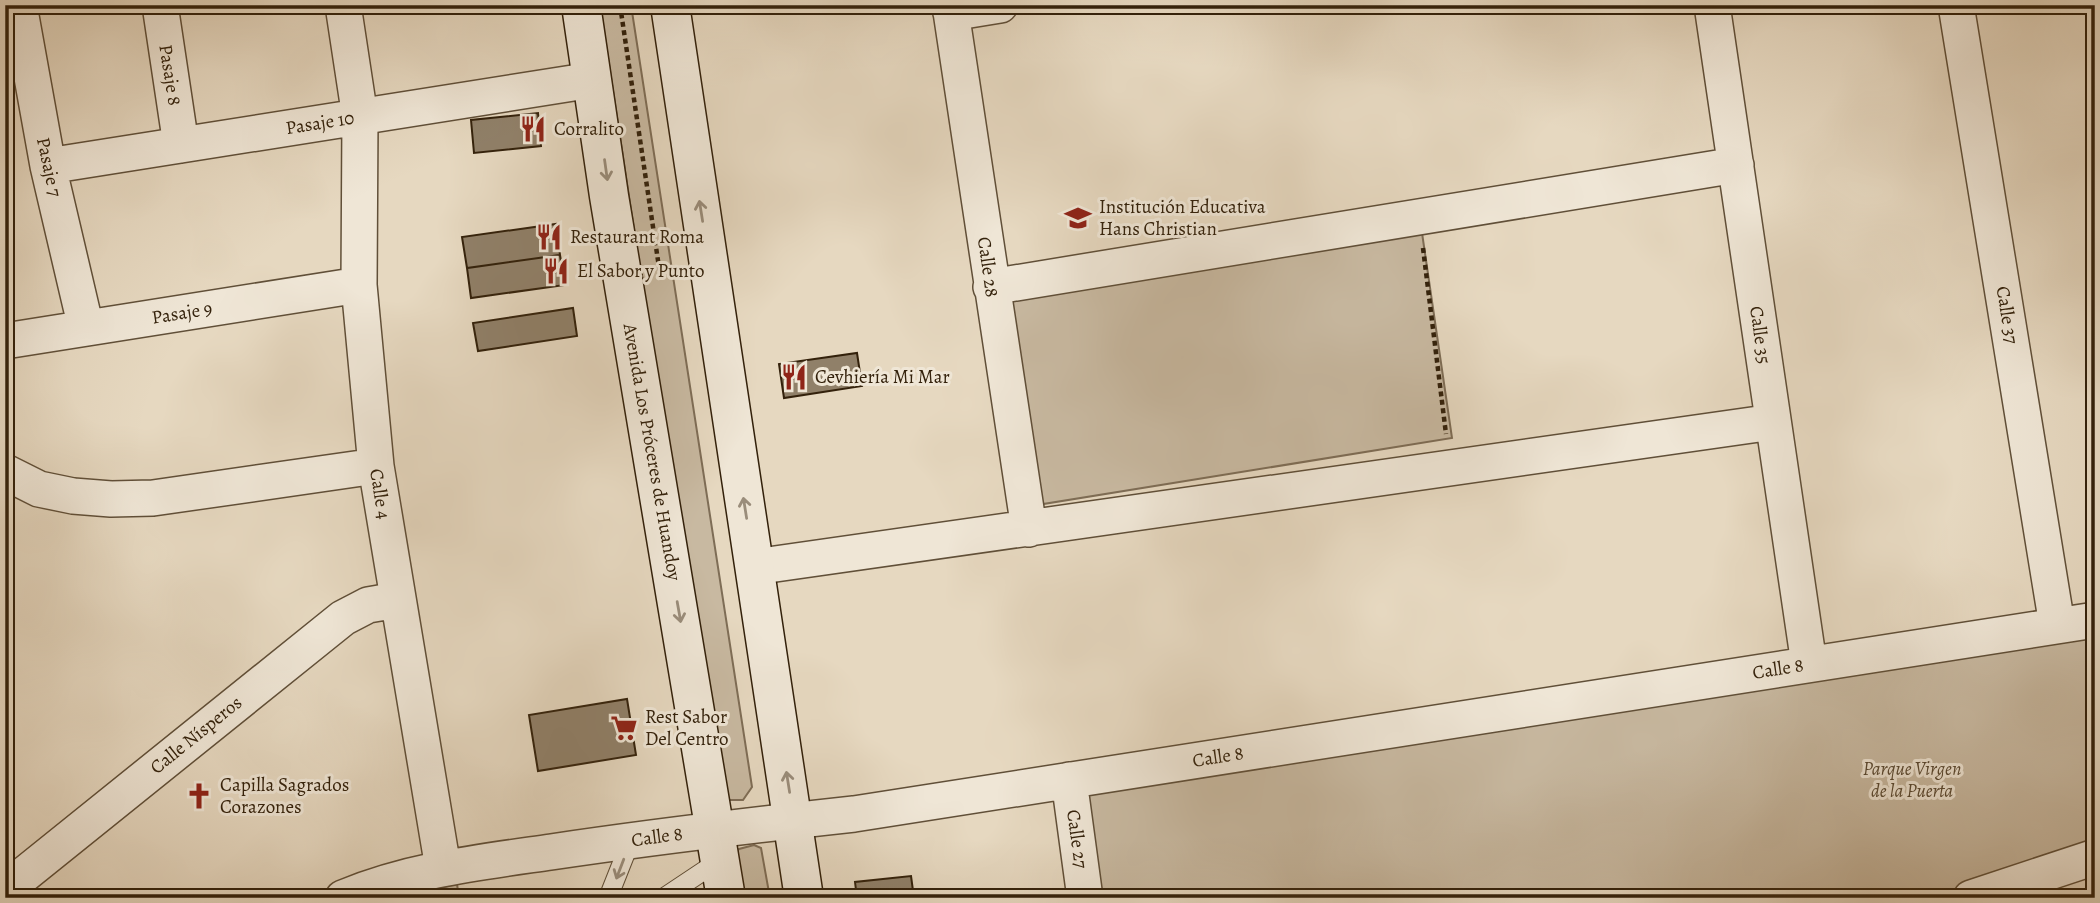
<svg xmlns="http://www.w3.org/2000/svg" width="2100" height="903" viewBox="0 0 2100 903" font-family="Alegreya,serif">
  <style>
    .green { fill: #c8b9a1; stroke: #7e6d56; stroke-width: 2 }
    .building { fill: #908069; stroke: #33210b; stroke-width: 2 }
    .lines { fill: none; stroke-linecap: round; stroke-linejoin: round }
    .service-casing { stroke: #604f38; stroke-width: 20 }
    .minor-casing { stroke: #604f38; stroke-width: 38 }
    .secondary-casing { stroke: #33210b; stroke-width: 41 }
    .path { stroke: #33210b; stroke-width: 4.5; stroke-dasharray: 5 3.5; stroke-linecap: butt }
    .service { stroke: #efe6d6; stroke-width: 18 }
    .minor { stroke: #efe6d6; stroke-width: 35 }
    .secondary { stroke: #efe6d6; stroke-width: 38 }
    .oneway { stroke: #9a8d7b }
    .labels { text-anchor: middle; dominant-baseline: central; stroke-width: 6; stroke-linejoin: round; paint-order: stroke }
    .street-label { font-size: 19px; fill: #33210b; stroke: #efe6d6 }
    .poi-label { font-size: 19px; fill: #33210b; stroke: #efe6d6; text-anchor: start }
    .park-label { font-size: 19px; font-style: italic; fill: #584730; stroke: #efe6d6 }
  </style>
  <rect width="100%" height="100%" fill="#e6d8c0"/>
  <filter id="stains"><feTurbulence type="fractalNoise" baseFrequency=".00286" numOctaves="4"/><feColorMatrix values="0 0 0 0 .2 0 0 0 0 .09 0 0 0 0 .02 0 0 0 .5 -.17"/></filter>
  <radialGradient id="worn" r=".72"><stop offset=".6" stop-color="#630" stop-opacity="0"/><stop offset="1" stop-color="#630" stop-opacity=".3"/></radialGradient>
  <path class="green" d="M600,5H631L752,787L743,800H727L719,791Z
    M1421,226L1452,438L1037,505L1005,302Z
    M2095,633V843L1932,898H1100L1083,790Z
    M754,845L761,848L770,898H737L731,859L739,849Z
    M457,884L459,898H396Z"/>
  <path class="building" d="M538,113L541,146L474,153L471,120Z
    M556,224L560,255L467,268L462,237Z
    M560,255L565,285L471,298L467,268Z
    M573,308L577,336L478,351L473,323Z
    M857,353L862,386L784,398L779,364Z
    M627,699L636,755L538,771L529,715Z
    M911,876L914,898H857L855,882Z"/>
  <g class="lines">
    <g class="service-casing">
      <path id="service" d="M608,898L631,840
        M663,898L720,860"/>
    </g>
    <g class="minor-casing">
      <path id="minor" d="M19,5L48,166L86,328
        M160,5L181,145
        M343,5L360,117L359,285L376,466L443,868
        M950,5L1029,529
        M1712,5L1809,664
        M1956,5L2057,625
        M951,13L1000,5
        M48,166L592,80
        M991,287L1736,165
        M5,341L359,285
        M5,472L39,489L73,496L111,499L153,498L376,466
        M754,567L1773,422
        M1069,780L1085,898
        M5,890L343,618L368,605L397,600
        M343,898C410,870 481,862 551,852C652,837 753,825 854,814L2095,620
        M1971,898L2095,857"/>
    </g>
    <g class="secondary-casing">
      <path id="secondary" d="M581,5L609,196L726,898
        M670,5L804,898"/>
    </g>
    <path class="path" d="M620,5L660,274
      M1423,248L1446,434"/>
    <use href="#service" class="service"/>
    <use href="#minor" class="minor"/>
    <use href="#secondary" class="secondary"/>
  </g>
  <defs><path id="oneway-shaft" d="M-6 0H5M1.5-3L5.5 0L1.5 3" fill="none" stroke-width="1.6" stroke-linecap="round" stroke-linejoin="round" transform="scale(1.75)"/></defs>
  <g class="oneway">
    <use href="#oneway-shaft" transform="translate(606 170) rotate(82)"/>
    <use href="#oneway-shaft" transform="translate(701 211) rotate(-99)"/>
    <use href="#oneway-shaft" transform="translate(745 508) rotate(-99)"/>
    <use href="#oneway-shaft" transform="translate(679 612) rotate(80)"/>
    <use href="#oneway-shaft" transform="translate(788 782) rotate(-99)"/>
    <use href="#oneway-shaft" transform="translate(620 869) rotate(111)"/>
  </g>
  <defs>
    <g id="restaurant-bare" transform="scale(2.1)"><path d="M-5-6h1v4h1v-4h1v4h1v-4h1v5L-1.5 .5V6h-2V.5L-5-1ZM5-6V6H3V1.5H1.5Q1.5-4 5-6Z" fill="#8f2418" stroke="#efe6d6" stroke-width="2.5" paint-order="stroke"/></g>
    <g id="school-bare" transform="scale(2.1)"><path d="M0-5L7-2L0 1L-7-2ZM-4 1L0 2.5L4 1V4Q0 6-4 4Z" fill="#8f2418" stroke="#efe6d6" stroke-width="2.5" paint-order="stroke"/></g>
    <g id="supermarket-bare" transform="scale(2.1)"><path d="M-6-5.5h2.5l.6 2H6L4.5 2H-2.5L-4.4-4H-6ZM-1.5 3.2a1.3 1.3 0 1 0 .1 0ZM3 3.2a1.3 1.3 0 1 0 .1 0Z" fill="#8f2418" stroke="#efe6d6" stroke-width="2.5" paint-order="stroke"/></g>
    <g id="church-bare" transform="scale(2.1)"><path d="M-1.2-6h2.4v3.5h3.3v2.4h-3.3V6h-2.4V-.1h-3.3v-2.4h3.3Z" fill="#8f2418" stroke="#efe6d6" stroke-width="2.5" paint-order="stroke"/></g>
  </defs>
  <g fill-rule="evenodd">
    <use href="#restaurant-bare" x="533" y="129"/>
    <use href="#school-bare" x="1078" y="218"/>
    <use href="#restaurant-bare" x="549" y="237"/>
    <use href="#restaurant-bare" x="556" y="271"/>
    <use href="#restaurant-bare" x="794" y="377"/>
    <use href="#supermarket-bare" x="624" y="728"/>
    <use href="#church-bare" x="199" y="796"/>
  </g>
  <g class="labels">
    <g class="street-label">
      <text transform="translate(170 75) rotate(81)">Pasaje 8</text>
      <text transform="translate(320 123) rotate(-9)">Pasaje 10</text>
      <text transform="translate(49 167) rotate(78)">Pasaje 7</text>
      <text transform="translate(988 267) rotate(82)">Calle 28</text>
      <text transform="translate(182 313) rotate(-9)">Pasaje 9</text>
      <text transform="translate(2007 315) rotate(81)">Calle 37</text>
      <text transform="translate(1760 335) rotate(82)">Calle 35</text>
      <text transform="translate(652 452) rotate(80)">Avenida Los Próceres de Huandoy</text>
      <text transform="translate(380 494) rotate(81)">Calle 4</text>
      <text transform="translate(1778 669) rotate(-9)">Calle 8</text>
      <text transform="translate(196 735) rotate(-39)">Calle Nísperos</text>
      <text transform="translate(1218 757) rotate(-9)">Calle 8</text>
      <text transform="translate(657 837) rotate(-8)">Calle 8</text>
      <text transform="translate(1077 839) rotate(82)">Calle 27</text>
    </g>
    <g class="poi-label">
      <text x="554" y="129">Corralito</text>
      <text x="1099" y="207">Institución Educativa<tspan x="1099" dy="22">Hans Christian</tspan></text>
      <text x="570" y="237">Restaurant Roma</text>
      <text x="577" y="271">El Sabor y Punto</text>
      <text x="815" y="377">Cevhiería Mi Mar</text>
      <text x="645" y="717">Rest Sabor<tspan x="645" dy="22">Del Centro</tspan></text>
      <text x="220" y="785">Capilla Sagrados<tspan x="220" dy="22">Corazones</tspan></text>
    </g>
    <g class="park-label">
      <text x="1912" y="769">Parque Virgen<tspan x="1912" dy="22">de la Puerta</tspan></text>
    </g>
  </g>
  <rect width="2100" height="903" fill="none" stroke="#e6d8c0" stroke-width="28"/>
  <rect x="7" y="7" width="2086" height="889" fill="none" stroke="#33210b" stroke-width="3.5"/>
  <rect x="14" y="14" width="2072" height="875" fill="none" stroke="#33210b" stroke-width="2"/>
  <rect width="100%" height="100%" filter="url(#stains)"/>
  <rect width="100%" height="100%" fill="url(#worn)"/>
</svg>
